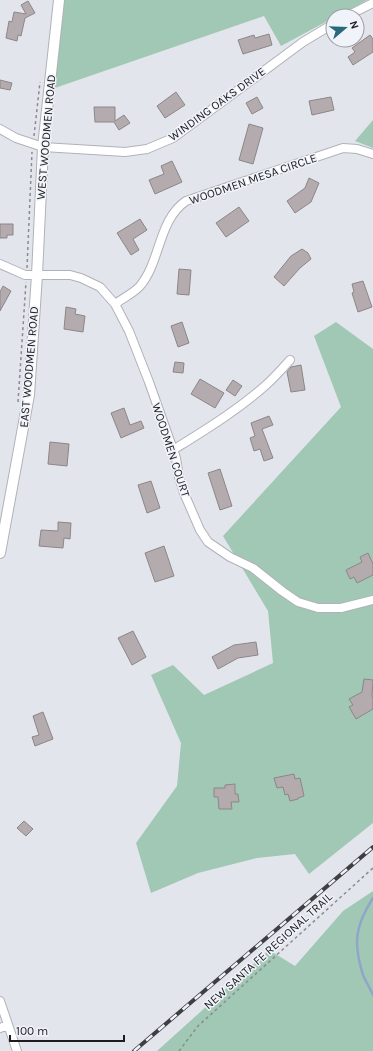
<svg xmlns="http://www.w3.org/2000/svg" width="373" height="1051" viewBox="0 0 373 1051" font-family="Karla,sans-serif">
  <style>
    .green { fill: #a1c8b4 }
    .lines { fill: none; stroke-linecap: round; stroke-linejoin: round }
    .stream { stroke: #90a5ca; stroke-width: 2.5 }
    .building { fill: #b3abad; stroke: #8d8688 }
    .minor-casing { stroke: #b0b2b9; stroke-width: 10 }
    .major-casing { stroke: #b0b2b9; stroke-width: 12 }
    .path { stroke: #8a8b90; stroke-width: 1.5; stroke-dasharray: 3 3; stroke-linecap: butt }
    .minor { stroke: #fff; stroke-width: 8 }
    .major { stroke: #fff; stroke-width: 10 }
    .rail-casing { stroke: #3e3f42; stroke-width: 4 }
    .rail { stroke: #f0f3fa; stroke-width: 2.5; stroke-dasharray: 8; stroke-linecap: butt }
    .labels { text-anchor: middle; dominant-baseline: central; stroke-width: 3; stroke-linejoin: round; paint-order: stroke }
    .street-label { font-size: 12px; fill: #1c1d1f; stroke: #f0f3fa }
  </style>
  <rect width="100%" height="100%" fill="#e3e5ec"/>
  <path class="green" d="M62,0H367L338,16H333V18L281,46L264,16L52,89Z
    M373,120V148L355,141Z
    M336,322L373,349V823L309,874L295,854L257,858L198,873L151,893L136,843L177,786L181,743L151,675L173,665L204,695L273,663L268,611L223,536L341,407L314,336Z
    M373,891V1051H157L269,950L295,966L343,911Z"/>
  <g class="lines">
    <path class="stream" d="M373,898C355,926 353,943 363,975C366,982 370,988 373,995"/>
  </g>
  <path class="building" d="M28,1L35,13L25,18L21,36L18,35L17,41L6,38L9,21L12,22L14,12L26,14L21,5Z
    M269,34L272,45L243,54L238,40L254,35L255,38Z
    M370,35L373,39V52L353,65L348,57L355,52L352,48Z
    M0,80L12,83L10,90L0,88Z
    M176,92L185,105L165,118L157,106Z
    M257,97L263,108L252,114L246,103Z
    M331,97L334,110L312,115L309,101Z
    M94,107H115V121L124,115L130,123L119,130L114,122H95Z
    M249,124L263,128L253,164L239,160Z
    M172,161L182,182L155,194L149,180L164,174L161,166Z
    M309,178L319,183L311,202L295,213L287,201L305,188Z
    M239,207L249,221L226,237L216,223Z
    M140,219L147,230L133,239L139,250L131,255L117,233Z
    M0,224H13V235H7V238H0Z
    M302,249L308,253L311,259L300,268L284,286L274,277L291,256Z
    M179,269L191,270L189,295L177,294Z
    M363,281L372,307L358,312L352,293L354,292L352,284Z
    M3,286L11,291L0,311V292Z
    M66,307L76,309L75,314L85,316L83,332L64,329Z
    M182,322L189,343L178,347L171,326Z
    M175,362L184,363L183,373L173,372Z
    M301,365L305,390L291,392L287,372L291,367Z
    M200,379L224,393L215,408L191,394Z
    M233,380L242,386L235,396L226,390Z
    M124,408L130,425L141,421L144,428L121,438L111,413Z
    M269,416L273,425L262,429L273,458L264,461L260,449L254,451L250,438L255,436L251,423Z
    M50,442L69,444L67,466L48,464Z
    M220,469L232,506L220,510L208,473Z
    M151,481L160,508L147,513L138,485Z
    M58,522L71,523L70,539L64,538L63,548L39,546L41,530L58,531Z
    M164,546L174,576L155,582L145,553Z
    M368,553L373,564V575L357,583L354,577L350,579L346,570L362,562L360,557Z
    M133,631L146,657L132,665L118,638Z
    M256,642L258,655L238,658L218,669L212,657L234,645Z
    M364,679L373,680L372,696L373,698V709L356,719L349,707L353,705L349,699L362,692Z
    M43,712L53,739L35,746L32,737L39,735L33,716Z
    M294,774L295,779L300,778L304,796L298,798V799L290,801L288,794L285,795L283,787L277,788L274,778Z
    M235,784V794H238L239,802H231L232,809H219L218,797H214V788H225V785Z
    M24,821L33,829L26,836L17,828Z"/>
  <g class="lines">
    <g class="minor-casing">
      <path id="minor" d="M347,16L373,3
        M0,129L16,138L43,147L125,152L147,149L173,138L303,42L333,24
        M0,264L25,275H70L81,278L100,287L115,304L129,331L149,382L176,458L179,477L184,493L200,530L208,542L230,557L253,568L282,591L298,602L318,608H341L373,600
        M115,304C123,298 134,293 140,286C161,261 158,220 186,201L343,148L357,149L373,154
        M173,450C205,430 238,410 266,385C275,377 282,369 290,360
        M0,1001L17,1051
        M0,1028L8,1025"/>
    </g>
    <g class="major-casing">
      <path id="major" d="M0,553L29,395L37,275L43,147L59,0"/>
    </g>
    <path class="path" d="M34,136L40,82
      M27,268L32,152
      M18,402L26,282
      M179,1051L198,1026L373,868"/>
    <use href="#minor" class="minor"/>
    <use href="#major" class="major"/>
    <g class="rail-casing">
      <path id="rail" d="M134,1051L373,847"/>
    </g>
    <use href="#rail" class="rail"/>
  </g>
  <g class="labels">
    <g class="street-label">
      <text transform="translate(217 104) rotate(-36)">WINDING OAKS DRIVE</text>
      <text transform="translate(46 137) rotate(-85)">WEST WOODMEN ROAD</text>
      <text transform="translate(253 179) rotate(-19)">WOODMEN MESA CIRCLE</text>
      <text transform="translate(29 367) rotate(-85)">EAST WOODMEN ROAD</text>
      <text transform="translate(171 450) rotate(72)">WOODMEN COURT</text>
      <text transform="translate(268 951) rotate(-42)">NEW SANTA FE REGIONAL TRAIL</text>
    </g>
  </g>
  <g transform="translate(345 28) rotate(71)"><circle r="19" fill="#f0f3fa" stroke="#9b9da2"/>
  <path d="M0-3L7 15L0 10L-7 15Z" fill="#276a7c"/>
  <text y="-6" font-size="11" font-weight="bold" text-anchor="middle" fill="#1c1d1f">N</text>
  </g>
  <path d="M10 1035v6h114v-6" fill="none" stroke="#1c1d1f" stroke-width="2"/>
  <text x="16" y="1035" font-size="12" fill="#1c1d1f" stroke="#f0f3fa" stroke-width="3" paint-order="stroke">100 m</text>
</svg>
